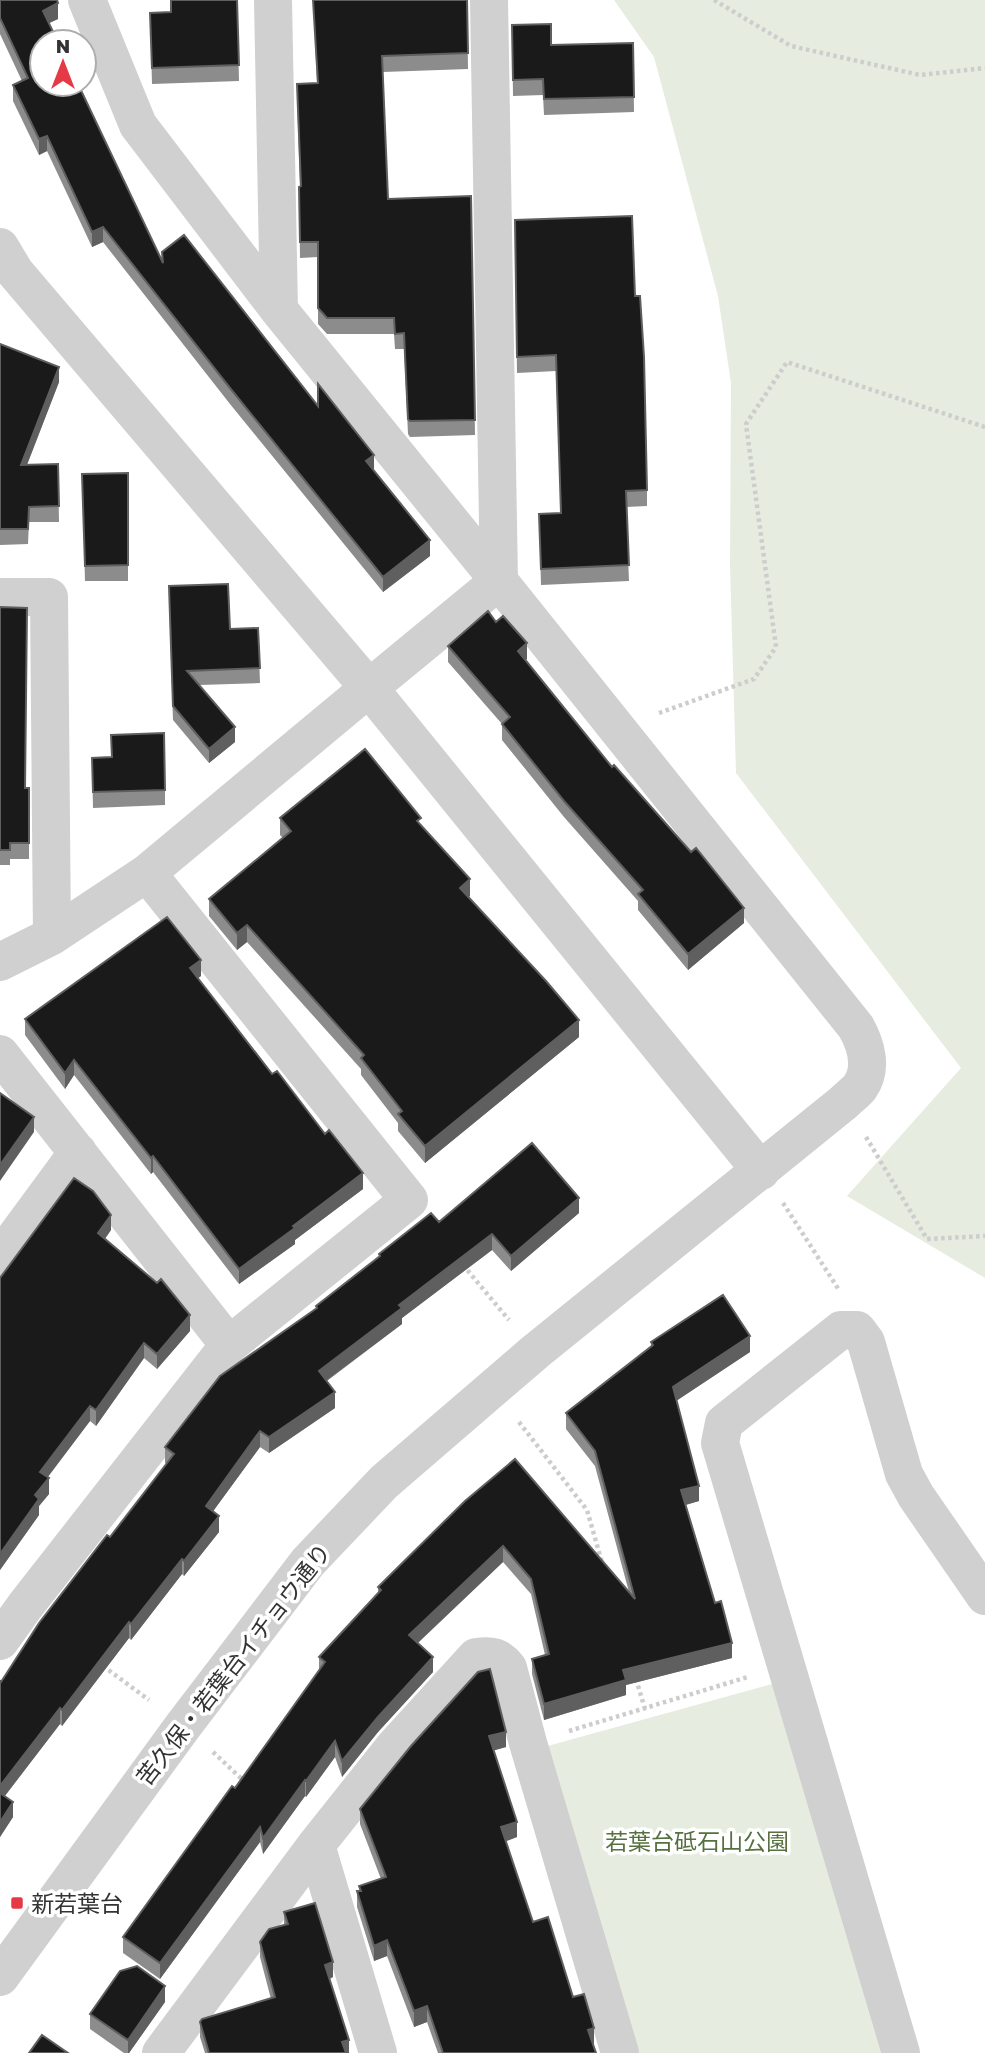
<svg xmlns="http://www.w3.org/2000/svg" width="985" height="2053" viewBox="0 0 985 2053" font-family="'Golos Text','Noto Sans JP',sans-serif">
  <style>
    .green { fill: #e6ecdf }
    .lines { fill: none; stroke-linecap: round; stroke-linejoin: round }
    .path { stroke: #cdcdcd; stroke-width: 4.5; stroke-dasharray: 3.5 3.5; stroke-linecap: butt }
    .minor { stroke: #d0d0d0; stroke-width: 38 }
    .wall { fill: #8c8c8c }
    .shaded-wall { fill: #5f5f5f }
    .building { fill: #1a1a1a; stroke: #5f5f5f; stroke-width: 2 }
    .poi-dot { fill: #e63946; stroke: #fff; stroke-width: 2.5 }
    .labels { text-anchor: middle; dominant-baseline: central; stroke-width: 7; stroke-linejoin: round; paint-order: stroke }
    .street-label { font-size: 23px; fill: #333; stroke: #fff }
    .park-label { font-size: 23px; fill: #56703f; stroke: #fff }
    .poi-label { font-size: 23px; fill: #333; stroke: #fff; text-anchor: start }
  </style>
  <rect width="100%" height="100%" fill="#fff"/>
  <path class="green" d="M614,0H985V1278L847,1196L961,1068L736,773L730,565L731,383L718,296L654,57Z
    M776,1683L882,2053H636L544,1747Z"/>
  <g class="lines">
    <path class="path" d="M714,0L791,46L920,75L985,68
      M659,713L754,679L776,647L746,424L787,362L985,427
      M866,1137L927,1239L985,1236
      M783,1203L839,1290
      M463,1265L509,1320
      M519,1422L587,1510L603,1566
      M103,1666L149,1700
      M636,1679L645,1709
      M569,1731L748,1677
      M213,1752L245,1782"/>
    <path class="minor" d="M273,0L279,310
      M489,0L499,581
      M0,247L15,272L369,688L761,1171
      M0,597H49L52,936
      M0,962L52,936L147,873L369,688L499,581
      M0,1054L229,1345
      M0,1258L78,1152
      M0,1641L25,1606L229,1345L409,1200L147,873
      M316,1845L378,2053
      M0,1977L183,1726L308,1562L384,1482L535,1352L843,1103C848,1098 855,1093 860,1087C873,1068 866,1045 856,1027L499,581L279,310L138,125L87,0
      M161,2053L316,1845L394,1747L476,1657C491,1655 499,1656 508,1668L528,1743L620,2053
      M901,2053L720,1443L724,1423L841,1330H857L866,1342L904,1474L916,1496L985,1596"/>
  </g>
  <path class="wall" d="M0,0L58,19L49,23L162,262L318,406L374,470L430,556L383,592L230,404L103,242L92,247L47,151L39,155L13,101V85L22,81L0,34Z
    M170,0H237L239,81L152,84L150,13L170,12Z
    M313,0H467L468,69L383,72L388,199L471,196L475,435L410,437L408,434L404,349H395L394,334H327L318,324V257L300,258L299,187L300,186L297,99V84L317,83Z
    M512,25L551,45L633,43L634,112L544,115L543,95L513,96Z
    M515,220L635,296L647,490V506L626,507L629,581L541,585L539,514L561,513L556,371L517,373Z
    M0,344L59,382L27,465L58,464L59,522H29L28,544L0,545Z
    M128,473V581H85L82,474Z
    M169,600L230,629L258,628L260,683L199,685L235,742L209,763L173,720Z
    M0,607L26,788H29V859H10V865H0Z
    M448,646L527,659L525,660L612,767L744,923L688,970L638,910V901L564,817L502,740V724L448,662Z
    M92,758L165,790V805L93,808Z
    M280,818L421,826L470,896L468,897L579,1037L425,1163L398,1131V1123L361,1075V1069L247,942L237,950L209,916V899L283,838L280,835Z
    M201,976L198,978L363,1189L295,1240V1244L239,1284L153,1172L151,1174L74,1075L65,1089L25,1035V1019Z
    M579,1213L511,1271L492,1250L402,1318V1324L327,1381L335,1408L269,1453L260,1447L213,1511L219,1532L184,1576L182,1574L131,1640L129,1638L62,1726L60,1724L5,1796L13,1817L0,1837L1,1682L110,1537L167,1464L165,1463V1447L316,1308V1306L379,1257V1254L439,1222Z
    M111,1230L105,1239L190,1331L157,1369L144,1358L96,1426L90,1421L48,1477L49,1494L39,1506V1515L0,1570V1278Z
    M651,1342L750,1352L676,1401L699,1501L686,1505L732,1658L626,1685V1695L544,1720L532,1674V1659L545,1655L531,1594L503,1562L418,1643L433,1672L378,1732L342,1777L335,1757L306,1797L305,1796L263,1854L260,1842L160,1979L123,1953V1937L235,1788L319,1671V1657L378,1593V1587L465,1501L629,1592L595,1466L566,1429V1413L651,1347Z
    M411,1746L506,1747L493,1750L517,1837L506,1841L533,1922L573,1997L594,2044H593L596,2053H438L427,2022L414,2027L387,1956L374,1961L357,1907V1891H359V1886L381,1879L360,1824V1809Z
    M284,1912L333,1977L330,1979L349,2053H205L200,2037V2022L271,1999L260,1957V1942L284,1925Z
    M165,2002L129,2053H124L90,2029V2014Z"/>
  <path class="shaded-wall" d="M58,3V19L43,26V11Z
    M47,136V151L39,155V139Z
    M103,227V242L92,247V232Z
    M59,367V382L21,480V465Z
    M374,455V470L366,477V461Z
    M430,540V556L383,592V577Z
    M527,643V659L518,667V651Z
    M235,727V742L209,763V749Z
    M470,879V896L460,905V888Z
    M744,908V923L688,970V954Z
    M247,925V942L237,950V933Z
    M201,960V976L190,984V968Z
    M579,1020V1037L425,1163V1146Z
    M74,1060V1075L65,1089V1073Z
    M34,1117V1132L0,1181V1165Z
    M153,1156V1172L151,1174V1158Z
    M363,1173V1189L295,1240V1244L239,1284V1269Z
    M579,1198V1213L511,1271V1256Z
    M111,1215V1230L98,1248V1233Z
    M492,1234V1250L402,1318V1324L319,1386V1371L399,1305Z
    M190,1315V1331L157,1369V1354Z
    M750,1336V1352L673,1403V1387Z
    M144,1343V1358L96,1426V1410Z
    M335,1392V1408L269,1453V1437Z
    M90,1406V1421L40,1487V1472Z
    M260,1431V1447L206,1521V1506Z
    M49,1478V1494L39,1506V1515L0,1570V1554L35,1495Z
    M699,1486V1501L681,1506V1490Z
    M219,1516V1532L184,1576V1561Z
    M503,1546V1562L409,1651V1635Z
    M182,1559V1574L131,1640V1624Z
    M129,1622V1638L62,1726V1710Z
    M732,1643V1658L626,1685V1695L544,1720V1704L623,1670Z
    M433,1657V1672L378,1732L342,1777V1761L378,1717Z
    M60,1708V1724L0,1802V1786Z
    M506,1732V1747L489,1752V1736Z
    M335,1741V1757L306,1797V1781Z
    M305,1780V1796L263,1854V1838Z
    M13,1802V1817L0,1837V1822Z
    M517,1822V1837L501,1843V1827Z
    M260,1827V1842L160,1979V1963Z
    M387,1940V1956L374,1961V1946Z
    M333,1962V1977L325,1980V1965Z
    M165,1986V2002L129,2053H128V2040Z
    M427,2006V2022L414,2027V2011Z
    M594,2028V2044L588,2046V2030Z
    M349,2040V2053H342V2042Z"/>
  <path class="building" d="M0,0H57L58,3L43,11L58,42H42V84H78L163,263L162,252L184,235L318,406V384L374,455L366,461L430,540L383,577L230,388L103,227L92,232L47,136L39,139L13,85L28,78L0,18Z
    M171,0H237L239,65L152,68L150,13L171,12Z
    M313,0H467L468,53L382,56L388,199L471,196L475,420L410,421L408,419L404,333L395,334L394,318H327L318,308V242H300L299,187L301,186L297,84L318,83Z
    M551,24V45L633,43L634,97L544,99L543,79L513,80L512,25Z
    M632,216L635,296H640L644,357L647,490L626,491L629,565L541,569L539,514L561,513L556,355L517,357L515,220Z
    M0,344L59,367L21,465L58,464L59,506L29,507L28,529H0Z
    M128,473V565L85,566L82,474Z
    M228,584L230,629L258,628L260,668L187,671L235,727L209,749L173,706L169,586Z
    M0,607L27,608L25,788H29V843H10V850H0Z
    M488,611L496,622L503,616L527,643L518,651L612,767L614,765L691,852L696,848L744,908L688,954L638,894L643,890L564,801L502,724L510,717L448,646Z
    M164,733L165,790L93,792L92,758L112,757L111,735Z
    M365,749L421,818L417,821L470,879L460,888L546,981L579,1020L425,1146L398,1114L402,1111L361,1058L364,1055L247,925L237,933L209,899L291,831L280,818Z
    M167,917L201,960L190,968L272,1074L277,1071L325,1134L329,1130L363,1173L293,1226L295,1228L239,1269L153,1156L151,1158L74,1060L65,1073L25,1019Z
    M0,1093L34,1117L0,1165Z
    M532,1143L579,1198L511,1256L492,1234L399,1305L402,1308L319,1371L335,1392L269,1437L260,1431L206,1506L219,1516L184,1561L182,1559L131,1624L129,1622L62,1710L60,1708L0,1786V1681L1,1682L39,1623L107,1535L110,1537L174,1454L165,1447L220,1376L317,1308L316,1306L380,1256L379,1254L431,1213L439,1222Z
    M74,1178L93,1191L111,1215L98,1233L157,1283L161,1279L190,1315L157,1354L144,1343L96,1410L90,1406L40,1472L49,1478L35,1495L39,1499L0,1554V1278Z
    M723,1295L750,1336L673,1387L699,1486L681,1490L715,1603L721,1601L732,1643L623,1670L626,1680L544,1704L532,1659L549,1654L531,1579L503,1546L409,1635L433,1657L378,1717L342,1761L335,1741L306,1781L305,1780L263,1838L260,1827L160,1963L123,1937L232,1786L235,1788L325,1662L319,1657L381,1590L378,1587L465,1501L515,1459L635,1599L595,1451L566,1413L653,1345L651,1342Z
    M490,1669L506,1732L489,1736L517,1822L501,1827L533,1922L548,1917L573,1997L584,1994L594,2028L588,2030L596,2053H443L427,2006L414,2011L387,1940L374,1946L357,1891H361L359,1886L386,1877L360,1809L411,1746L478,1672Z
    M0,1793L13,1802L0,1822Z
    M315,1903L333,1962L325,1965L349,2040L342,2042L346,2053H209L200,2022L202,2019L275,1997L260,1942L269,1929L288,1924L284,1912Z
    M137,1966L165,1986L128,2040L90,2014L120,1971Z
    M42,2035L68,2053H29Z"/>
  <rect class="poi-dot" x="10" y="1896" width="14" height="14" rx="3.5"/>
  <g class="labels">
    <g class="street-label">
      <text transform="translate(233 1664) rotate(-52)">苦久保・若葉台イチョウ通り</text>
    </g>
    <g class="park-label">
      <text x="697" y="1841">若葉台砥石山公園</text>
    </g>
    <g class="poi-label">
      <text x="31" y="1903">新若葉台</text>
    </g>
  </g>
  <g transform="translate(63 63)"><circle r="33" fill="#ffffff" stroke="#adadad" stroke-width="2"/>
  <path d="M0-5L12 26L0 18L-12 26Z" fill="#e63946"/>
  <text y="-10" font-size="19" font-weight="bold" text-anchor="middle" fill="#333333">N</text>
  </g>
</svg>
